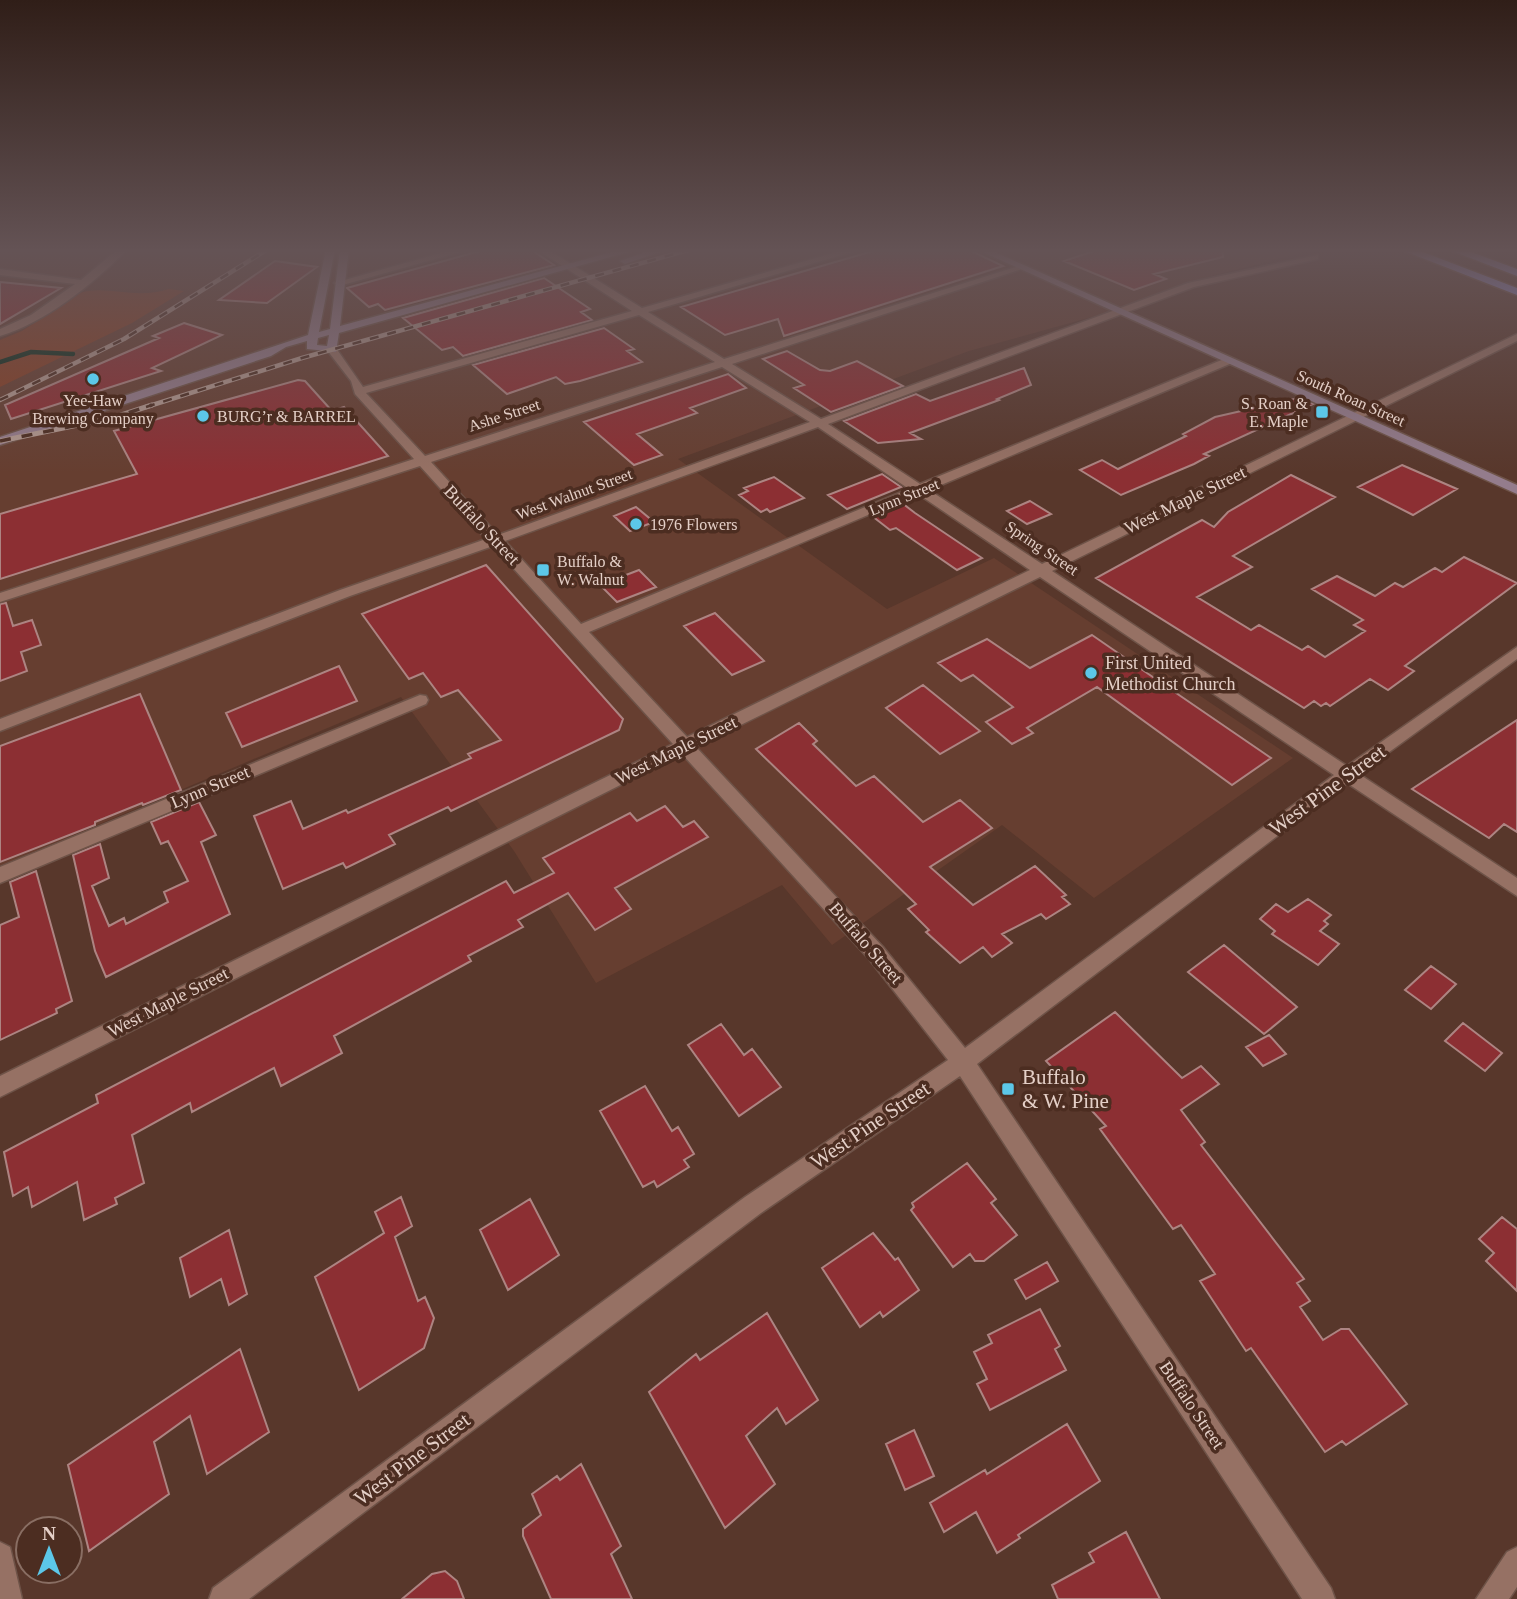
<svg xmlns="http://www.w3.org/2000/svg" width="1517" height="1599" viewBox="0 0 1517 1599" font-family="'Times New Roman',serif">
  <style>
    .built { fill: #663e30 }
    .green { fill: #863e23 }
    .lines { fill: none; stroke-linecap: round; stroke-linejoin: round }
    .stream { stroke: #062a1b; stroke-width: 4.5 }
    .building { fill: #8c2f33; stroke: #ad8482; stroke-width: 2 }
    .street-casing { stroke: #6e5348; stroke-width: 3 }
    .secondary-casing { stroke: #6e5348; stroke-width: 3 }
    .highway-casing { stroke: #6e5348; stroke-width: 3 }
    .street { fill: #967164; fill-rule: evenodd }
    .secondary { fill: #947c8c; fill-rule: evenodd }
    .highway { fill: #9194e8; fill-rule: evenodd }
    .rail-far1-casing { stroke: #b29990; stroke-width: 4.5 }
    .rail-casing { stroke: #b29990; stroke-width: 5 }
    .rail-far1 { stroke: #4c2d21; stroke-width: 2.5; stroke-dasharray: 9; stroke-linecap: butt }
    .rail { stroke: #4c2d21; stroke-width: 3.5; stroke-dasharray: 11; stroke-linecap: butt }
    .poi-dot { fill: #5cc7e8; stroke: #4c2d21; stroke-width: 2.5 }
    .labels { text-anchor: middle; dominant-baseline: central; stroke-width: 7; stroke-linejoin: round; paint-order: stroke }
    .far-street-label { font-size: 16px; fill: #e4cfc7; stroke: #4c2d21 }
    .far-poi-label { font-size: 16px; fill: #e4cfc7; stroke: #4c2d21; text-anchor: start }
    .street-label { font-size: 18px; fill: #e4cfc7; stroke: #4c2d21 }
    .poi-label { font-size: 18px; fill: #e4cfc7; stroke: #4c2d21; text-anchor: start }
    .near-street-label { font-size: 21px; fill: #e4cfc7; stroke: #4c2d21 }
    .near-poi-label { font-size: 21px; fill: #e4cfc7; stroke: #4c2d21; text-anchor: start }
  </style>
  <rect width="100%" height="100%" fill="#58372b"/>
  <path class="built" d="M0,249H1316L1204,278L1099,315L969,351L678,459L887,609L994,558L1293,758L1094,898L1002,825L832,945L782,885L596,983L514,851L401,697L0,866Z"/>
  <path class="green" d="M169,289L184,291L132,323L0,387V340L22,331L75,297L74,295C104,282 132,301 169,289Z"/>
  <g class="lines">
    <path class="stream" d="M0,362L31,352L73,354"/>
  </g>
  <path class="building" d="M487,249H530L554,265L385,310L378,304L369,307L347,288Z
    M880,249H967L1003,266L784,336L778,319L725,335L681,307Z
    M1100,249H1222L1223,257L1154,274L1166,279L1134,290L1064,261Z
    M275,261L317,267L267,303L219,300Z
    M544,278L590,309L581,312L592,320L463,356L453,347L442,350L403,318Z
    M0,282L61,288L0,324Z
    M184,323L222,335L152,368L161,371L11,419L5,405L159,338L153,336Z
    M604,328L634,349L627,351L642,362L580,381L565,384L556,377L507,394L473,365Z
    M787,351L820,370L830,371L857,361L903,386L831,412L794,388L804,385L763,359Z
    M1024,368L1031,385L997,399L999,400L910,433L921,439L878,443L844,421L916,394L930,401Z
    M728,374L746,388L690,408L697,413L637,434L662,455L634,465L584,422Z
    M298,380L305,381L332,411L344,407L388,456L0,579V514L137,474L114,431Z
    M1298,398L1313,404L1204,454L1209,456L1194,464L1121,495L1080,470L1102,460L1118,469L1186,436L1183,434L1215,417Z
    M1402,465L1457,489L1413,515L1358,487Z
    M882,474L901,487L847,509L828,495Z
    M1291,475L1335,497L1233,556L1252,567L1197,597L1251,630L1259,625L1302,650L1308,646L1325,657L1365,631L1354,625L1363,620L1312,589L1337,576L1375,596L1395,583L1403,587L1435,568L1442,572L1464,557L1517,583L1405,666L1414,671L1388,690L1370,679L1330,706L1326,703L1321,706L1314,701L1304,708L1096,578L1202,520L1214,527L1228,512Z
    M774,477L804,498L770,512L767,509L761,512L739,495L748,491L744,488Z
    M1030,501L1051,514L1027,524L1007,511Z
    M902,503L915,513L982,558L957,570L896,528L890,530L872,516Z
    M636,507L654,522L630,531L614,516Z
    M486,565L623,719L619,730L451,811L448,807L389,835L395,844L346,868L343,863L283,889L254,816L291,801L303,829L346,810L348,813L471,758L468,754L501,740L458,690L441,697L423,673L409,679L362,614Z
    M639,570L656,587L617,602L600,585Z
    M6,603L13,626L32,620L41,645L21,652L27,671L0,681V604Z
    M715,613L764,661L732,675L684,626Z
    M1092,635L1160,682L1271,758L1232,785L1097,687L1027,728L1033,733L1012,744L986,722L1013,707L973,675L961,681L938,663L987,639L1030,668Z
    M339,666L357,701L242,747L226,713Z
    M923,685L980,731L940,754L886,708Z
    M140,694L181,790L143,805L142,803L95,822V825L0,862V746Z
    M1517,720V832L1504,824L1489,838L1412,789Z
    M799,723L817,741L813,744L856,786L874,776L923,822L960,800L992,828L930,867L973,905L1035,866L1066,895L1062,897L1070,904L1046,919L1041,914L1002,934L1012,943L992,957L983,947L960,963L926,932L929,930L908,909L916,904L756,749Z
    M199,802L216,835L201,842L230,914L106,977L95,951L73,855L100,844L109,878L92,886L109,926L124,918L126,924L168,902L164,892L188,881L168,841L161,844L151,822Z
    M665,806L683,827L694,821L708,837L615,888L631,909L595,930L568,893L518,920L523,927L468,956L471,961L334,1036L342,1053L281,1086L274,1068L192,1112L190,1103L132,1135L144,1183L115,1198L117,1204L84,1220L77,1182L32,1207L28,1187L13,1196L4,1152L98,1103L96,1095L506,881L514,893L554,873L543,858L630,813L637,821Z
    M36,871L72,1001L56,1009L57,1013L0,1040V925L19,917L10,882Z
    M1308,899L1331,915L1324,921L1328,924L1320,931L1339,944L1318,965L1272,934L1275,931L1260,919L1276,904L1288,912Z
    M1224,945L1297,1007L1264,1034L1188,972Z
    M1431,966L1456,984L1431,1009L1405,990Z
    M1115,1012L1182,1078L1201,1066L1219,1084L1181,1110L1205,1142L1201,1145L1304,1279L1297,1283L1310,1301L1300,1307L1323,1340L1341,1329H1349L1407,1404L1346,1445L1342,1441L1325,1452L1251,1348L1246,1351L1200,1281L1215,1274L1181,1225L1173,1229L1100,1129L1106,1126L1046,1061Z
    M1463,1023L1502,1053L1485,1071L1445,1041Z
    M721,1024L744,1055L752,1049L781,1087L739,1116L688,1045Z
    M1269,1035L1286,1054L1263,1066L1246,1047Z
    M645,1086L672,1131L678,1127L694,1154L684,1160L689,1167L657,1187L654,1181L643,1187L600,1111Z
    M967,1163L996,1199L991,1203L1017,1235L984,1261H975L970,1254L953,1267L911,1210L914,1207L912,1203Z
    M401,1197L412,1226L395,1237L418,1301L425,1297L434,1318L424,1348L359,1390L315,1277L384,1233L375,1212Z
    M530,1199L559,1255L508,1290L480,1230Z
    M1502,1217L1517,1229V1291L1486,1261L1494,1253L1479,1239Z
    M229,1230L247,1294L229,1305L221,1279L190,1297L180,1258Z
    M873,1233L895,1260L898,1258L919,1290L883,1317L880,1312L860,1327L822,1268Z
    M1047,1262L1058,1281L1026,1299L1015,1280Z
    M1040,1309L1060,1346L1055,1349L1066,1370L990,1410L977,1384L987,1379L974,1352L992,1343L988,1335Z
    M767,1313L818,1400L786,1424L777,1408L746,1436L775,1484L725,1528L649,1392L696,1354L700,1360Z
    M240,1349L269,1432L207,1474L190,1416L154,1442L169,1494L89,1551L68,1465Z
    M1067,1424L1100,1481L1018,1535L1020,1538L997,1553L976,1512L944,1532L930,1503L985,1470L987,1474Z
    M914,1430L934,1476L905,1490L886,1444Z
    M581,1464L621,1546L611,1554L632,1599H551L523,1536V1529L541,1515L532,1494L557,1476L560,1480Z
    M1126,1532L1160,1599H1058L1052,1585L1094,1562L1089,1553Z
    M445,1571L457,1581L464,1599H402L432,1574Z"/>
  <g class="lines">
    <g class="street-casing">
      <path id="street" d="M118,249H128C95,282 47,322 0,336V329L31,315L75,284L0,275V269L81,280Z
        M455,249H471L339,286L334,283Z
        M536,249H547L642,308L847,249H862L648,312L724,359L1022,265V269L732,364L821,419L1188,283L1318,255V259L1194,287L828,424L920,484L1224,359H1232V363L929,490L1042,564L1517,334V341L1052,571L1347,766L1517,647V659L1359,774L1517,878V896L1347,783L977,1064L1331,1588L1335,1599H1302L960,1076L761,1213L249,1599H209L213,1588L745,1197L948,1060L869,959L682,754L0,1097V1076L673,744L493,546L350,596L0,731V719L340,590L486,539L420,466L0,602V593L414,459L355,394L351,381L327,350L328,348H336L363,387L632,311ZM639,315L715,362L425,456L366,393ZM722,367L810,422L498,535L431,462ZM818,427L909,489L581,624L505,541ZM918,494L1030,570L687,737L589,632ZM1040,577L1334,775L965,1048L883,947L696,747Z
        M420,695L426,696L428,700L426,704L0,883V867Z
        M0,1542L10,1547L22,1599H0Z
        M1517,1547V1587L1509,1599H1476L1507,1552Z"/>
    </g>
    <g class="secondary-casing">
      <path id="secondary" d="M326,249H335L319,332L330,329L340,249H349L340,326L623,249H639L339,333L336,352L307,349V341L286,347L271,356L0,445V437L308,335ZM329,335L327,346L317,345L318,338Z
        M654,249H669L625,264L620,261Z
        M976,249H988L1517,485V494Z"/>
    </g>
    <g class="highway-casing">
      <path id="highway" d="M1399,249H1415L1517,288V295Z
        M1447,249H1463L1517,269V276Z"/>
    </g>
    <use href="#street" class="street"/>
    <use href="#secondary" class="secondary"/>
    <use href="#highway" class="highway"/>
    <g class="rail-far1-casing">
      <path id="rail-far1" d="M0,400L124,339L268,249
        M146,407L302,358L692,249"/>
    </g>
    <g class="rail-casing">
      <path id="rail" d="M0,441L112,418L152,405"/>
    </g>
    <use href="#rail-far1" class="rail-far1"/>
    <use href="#rail" class="rail"/>
  </g>
  <linearGradient id="sky" x2="0" y2="1"><stop stop-color="#301e18"/><stop offset="0.53" stop-color="#645355"/><stop offset="1" stop-color="#645355" stop-opacity="0"/></linearGradient>
  <rect width="1517" height="473" fill="url(#sky)"/>
  <g class="poi-dot">
    <circle cx="93" cy="379" r="7"/>
    <rect x="1315" y="405" width="14" height="14" rx="3.5"/>
    <circle cx="203" cy="416" r="7"/>
    <circle cx="636" cy="524" r="7"/>
    <rect x="536" y="563" width="14" height="14" rx="3.5"/>
    <circle cx="1091" cy="673" r="7"/>
    <rect x="1001" y="1082" width="14" height="14" rx="3.5"/>
  </g>
  <g class="labels">
    <g class="far-street-label">
      <text transform="translate(1351 398) rotate(24)">South Roan Street</text>
      <text transform="translate(504 415) rotate(-18)">Ashe Street</text>
      <text transform="translate(574 494) rotate(-20)">West Walnut Street</text>
      <text transform="translate(904 497) rotate(-22)">Lynn Street</text>
      <text transform="translate(1042 548) rotate(34)">Spring Street</text>
    </g>
    <g class="far-poi-label">
      <text x="93" y="400" text-anchor="middle">Yee-Haw<tspan x="93" dy="18">Brewing Company</tspan></text>
      <text x="1308" y="403" text-anchor="end">S. Roan &amp;<tspan x="1308" dy="18">E. Maple</tspan></text>
      <text x="217" y="416">BURG’r &amp; BARREL</text>
      <text x="650" y="524">1976 Flowers</text>
      <text x="557" y="561">Buffalo &amp;<tspan x="557" dy="18">W. Walnut</tspan></text>
    </g>
    <g class="street-label">
      <text transform="translate(1185 500) rotate(-26)">West Maple Street</text>
      <text transform="translate(482 525) rotate(47)">Buffalo Street</text>
      <text transform="translate(676 750) rotate(-26)">West Maple Street</text>
      <text transform="translate(210 787) rotate(-23)">Lynn Street</text>
      <text transform="translate(866 943) rotate(49)">Buffalo Street</text>
      <text transform="translate(168 1002) rotate(-27)">West Maple Street</text>
      <text transform="translate(1192 1405) rotate(56)">Buffalo Street</text>
    </g>
    <g class="poi-label">
      <text x="1105" y="663">First United<tspan x="1105" dy="21">Methodist Church</tspan></text>
    </g>
    <g class="near-street-label">
      <text transform="translate(1327 790) rotate(-36)">West Pine Street</text>
      <text transform="translate(870 1125) rotate(-34)">West Pine Street</text>
      <text transform="translate(412 1459) rotate(-37)">West Pine Street</text>
    </g>
    <g class="near-poi-label">
      <text x="1022" y="1077">Buffalo<tspan x="1022" dy="24">&amp; W. Pine</tspan></text>
    </g>
  </g>
  <g transform="translate(49 1550)"><circle r="33" fill="#4c2d21" stroke="#896e63" stroke-width="2"/>
  <path d="M0-5L12 26L0 18L-12 26Z" fill="#5cc7e8"/>
  <text y="-10" font-size="19" font-weight="bold" text-anchor="middle" fill="#e4cfc7">N</text>
  </g>
</svg>
